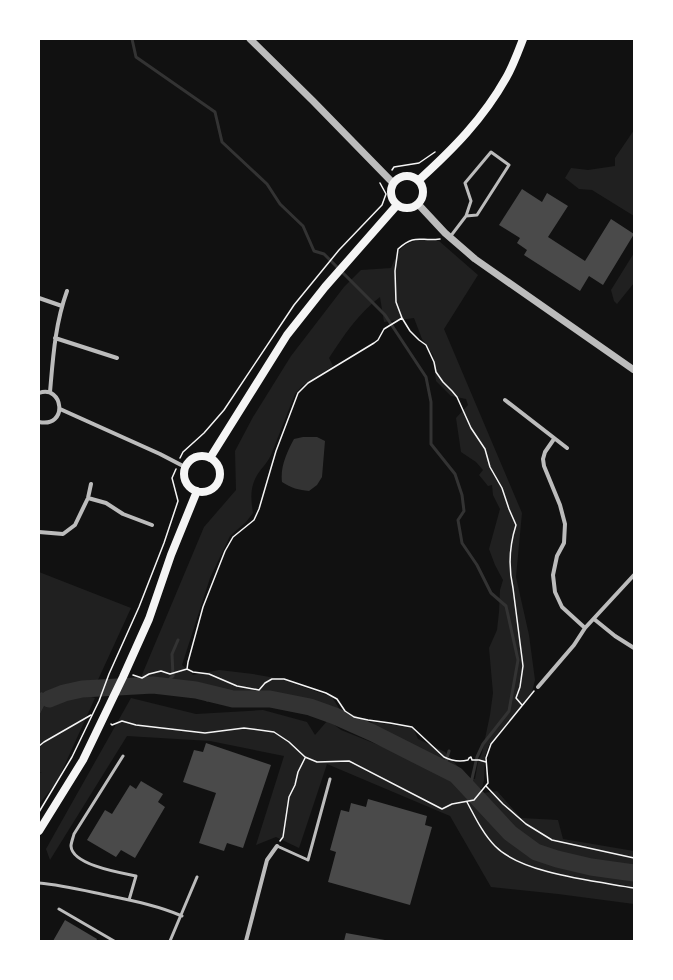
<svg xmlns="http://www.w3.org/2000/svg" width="673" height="980" viewBox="0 0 673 980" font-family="Overpass,sans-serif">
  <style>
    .green { fill: #202020 }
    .water { fill: #333 }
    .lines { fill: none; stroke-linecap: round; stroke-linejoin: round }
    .stream { stroke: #333; stroke-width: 3 }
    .river { stroke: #333; stroke-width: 17 }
    .building { fill: #4a4a4a }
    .path { stroke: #f5f5f5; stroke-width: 1.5 }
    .service { stroke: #bcbcbc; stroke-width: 3 }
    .minor { stroke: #bcbcbc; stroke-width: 4 }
    .tertiary { stroke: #bcbcbc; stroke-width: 7 }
    .secondary { stroke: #f5f5f5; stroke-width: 8 }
  </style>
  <rect width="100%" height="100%" fill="#111"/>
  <path class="green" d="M634,130V216L592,190L579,189L565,178L571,168L588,170L615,166V158Z
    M421,239L439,241L478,275L444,329L522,513L516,577L529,635L535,680L532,692L489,745L485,756L484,780L482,788L473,790L456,773L370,730L368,724L374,722L413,728L418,739L445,752L468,778L475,779L478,762L482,753L490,715L493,693L489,648L497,630L499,612L500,590L503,580L495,565L489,549L500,509L493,495L492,485L488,486L479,475L483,470L476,462L461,452L456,418L468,405L466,399L451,396L436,381L433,355L422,339L414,318L384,322L380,297C358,314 344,335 329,358L333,366L302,386L295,394L271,455C267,464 259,470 255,479C250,490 251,501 253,513L246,522L230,536L210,578L182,665L193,675L219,670L253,674L281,679L332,697L340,710L338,716L324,710L290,700L254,695H230L198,688L165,683L139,682L204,527L236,490L235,451L253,417L291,356L344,287L361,270L391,268C399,249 400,245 421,239Z
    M634,253V283L617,304L614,301L611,290Z
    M39,572L131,608L97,682L52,692L39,693Z
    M79,694L95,698L57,782L39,804V773L42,772H39V716L45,704L67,695Z
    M131,698L196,714L263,710L307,722L315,735L328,720L341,730L431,766L459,782L470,795L497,791L521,818L558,820L563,839L634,851V904L558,894L491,887L450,816L327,764L299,848L276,837L256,845L284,756L210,741L127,736L50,860L46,849Z"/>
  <path class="water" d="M303,437H317L325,441L322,477L317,485L309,491C299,490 291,488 282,482C280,467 287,452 294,439Z
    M42,692L49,699L45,704L39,716V693Z"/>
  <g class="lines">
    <path class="stream" d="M132,39L136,57L215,112L222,142L267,184L280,204L303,226L314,251L324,254L385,315L426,377L431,402V444L455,474L462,495L464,511L458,520L462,543L477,565L491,593L506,606L518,660L509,711L483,744L477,757L471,783L472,792
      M162,686L173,676L172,654L178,640
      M207,700L210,694
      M444,769L449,751"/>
    <path class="river" d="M49,699L64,693L82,689L153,685L196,690L233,699H270L310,707L335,716L373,733L456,775L510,833L536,852L557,859L591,867L634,873"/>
  </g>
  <path class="building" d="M522,189L542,202L547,193L568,206L548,237L585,261L611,219L634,234L603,285L589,276L580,291L524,255L527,250L517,243L520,238L499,225Z
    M206,743L271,765L243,848L227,843L224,851L199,843L216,793L183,782L194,750L203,752Z
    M141,781L163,794L158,802L165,807L135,858L121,850L116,857L87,840L105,810L112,814L130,785L136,789Z
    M368,799L427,816L425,825L432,827L410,905L328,882L336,852L330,850L341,810L349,812L351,803L366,807Z
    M65,920L97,939L96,941H53Z
    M346,933L385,940V941H344Z"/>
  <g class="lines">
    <path class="path" d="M392,170L394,167L419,163L435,152
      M440,239C420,242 416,233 398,249L395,271L396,302L402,318L384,329L378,340L374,343L308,383L298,393L276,451L259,509L254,520L233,537L225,551L203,607L188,662L187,669L193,672L209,674L237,686L259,690L265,683L272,679H284L326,693L337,699L345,711L354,717L368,720L390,723L412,727L444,757C452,761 460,762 468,760L469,758L471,757L472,760H479L486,762
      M402,318L410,331L419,340L426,345L434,362L436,372L443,382L452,391L457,397L471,428L485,449L490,467L502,488L509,509L516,525C509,547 508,566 513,588L523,666L520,687L516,698L522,705
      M180,458L183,452L204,433L224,410L294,305L339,250L382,205L386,194L380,183
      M133,675L142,678L149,674L161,671L170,674L187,669
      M111,724L112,725L122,721L136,725L205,733L244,728L274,732L289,742L305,757L317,762L349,761L442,809L452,804L474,800L488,783L486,758L491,744L534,691
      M39,746L44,742L91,715
      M486,786L503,804L526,824L552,840L634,858
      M467,802C475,817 483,834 495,846C522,874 596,881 634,888
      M39,812L72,757L99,701L109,674L139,607L164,543L178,501L172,478L176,469
      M280,841L283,837L289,797L295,785L298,772L305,758"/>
    <path class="service" d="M450,237L466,216L471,201L465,183L491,152L509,165L477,215L466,216
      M123,756L74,834C73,838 71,843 71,846C72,865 121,873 136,876L129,900
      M277,846L308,860L330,779
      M39,883C63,885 86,891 110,896C134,901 159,906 182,916
      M59,909L114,941
      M170,941L197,877"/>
    <path class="minor" d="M39,298L62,306
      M55,338L117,358
      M50,392C53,358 55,324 67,291
      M39,393C63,384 69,428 39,422
      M505,400L567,448
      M60,409L160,454L185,467
      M554,439L545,452L543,459L544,466L560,505L565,524L564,543L557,556L553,575L555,592L562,607L585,628
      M88,498L106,503L123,514L152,525
      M39,532L63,534L75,525L88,498L91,484
      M594,619L615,636L634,648
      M538,687L574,645L585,628L634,575
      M246,941L267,860L277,846"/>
    <path class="tertiary" d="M250,39L313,101L393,183
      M418,204L445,233L475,259L634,370"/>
    <path class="secondary" d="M391 192a16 16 0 1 1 32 0a16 16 0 1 1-32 0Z
      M419,180C453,149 483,119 506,78C513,66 518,52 523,39
      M184 474a18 18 0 1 1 36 0a18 18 0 1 1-36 0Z
      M210,458L287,335L325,287L397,205
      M39,831L83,760L123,677L149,619L171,555L197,491"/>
  </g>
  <rect width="673" height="980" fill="none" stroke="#ffffff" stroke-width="80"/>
</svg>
